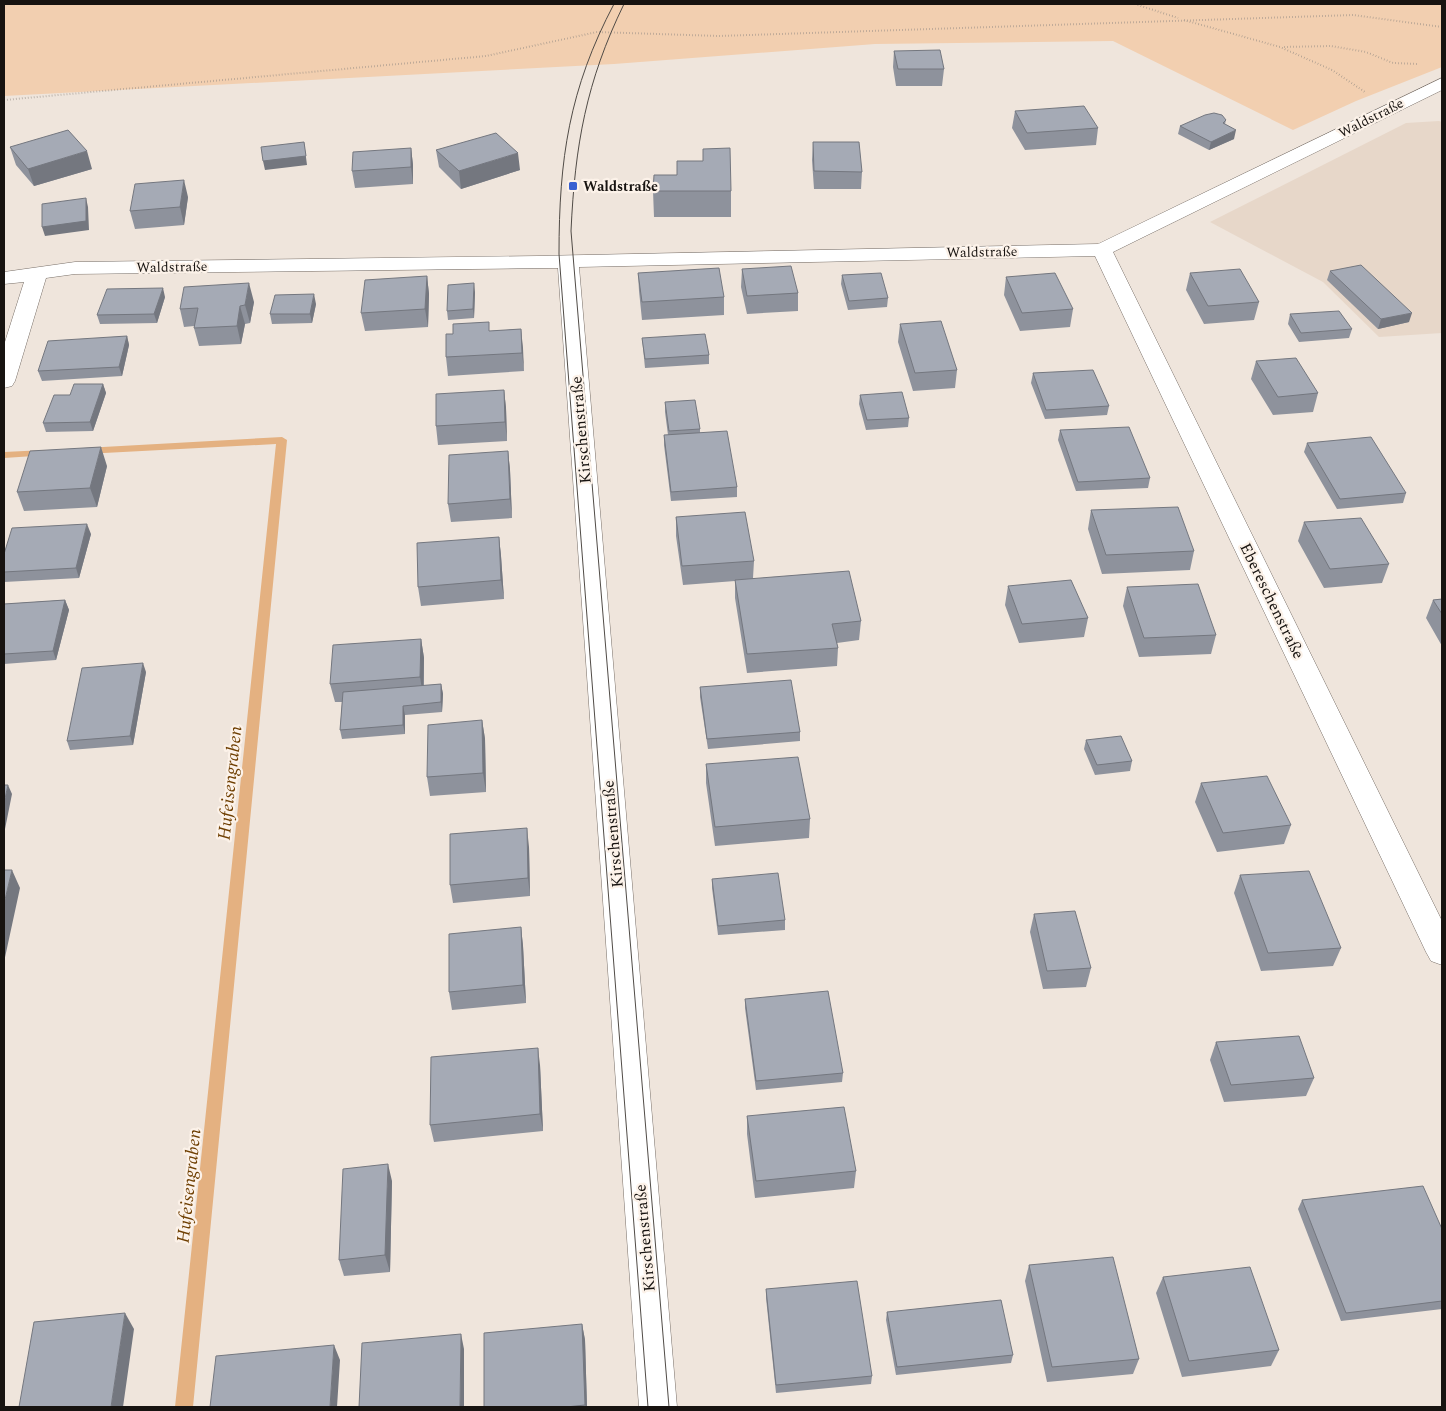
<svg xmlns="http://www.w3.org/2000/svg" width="1446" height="1411" viewBox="0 0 1446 1411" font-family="Spectral,serif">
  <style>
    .built { fill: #e7d7c9 }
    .green { fill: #f2cfb0 }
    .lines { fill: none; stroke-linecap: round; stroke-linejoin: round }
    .stream { fill: #e4b181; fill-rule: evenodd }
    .minor-casing { stroke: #786f68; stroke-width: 1 }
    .path { stroke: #8f8881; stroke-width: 2; stroke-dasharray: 0.5 2.5; stroke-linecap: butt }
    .minor { fill: #fff; fill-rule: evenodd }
    .tram { stroke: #504b46; stroke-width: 1 }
    .wall { fill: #8e929c }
    .shaded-wall { fill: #74777f }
    .building { fill: #a5aab5; stroke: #74777f }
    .poi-dot { fill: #3860d1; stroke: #fcf2e9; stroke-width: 2 }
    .labels { text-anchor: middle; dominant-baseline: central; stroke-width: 4.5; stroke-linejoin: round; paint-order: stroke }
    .far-street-label { font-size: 14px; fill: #171310; stroke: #fcf2e9 }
    .far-poi-label { font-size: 14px; font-weight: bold; fill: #171310; stroke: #fcf2e9; text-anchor: start }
    .street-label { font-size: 16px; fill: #171310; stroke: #fcf2e9 }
    .water-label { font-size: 18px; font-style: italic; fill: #6e3e00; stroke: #fcf2e9 }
  </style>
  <rect width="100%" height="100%" fill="#efe5dc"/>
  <path class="built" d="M1439,121L1442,122V333L1379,337L1323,282L1210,222L1406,123Z"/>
  <path class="green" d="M4,4H1442V67L1356,101L1293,130L1113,41L875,44L614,64L4,96Z"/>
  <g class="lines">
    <path class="stream" d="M282,437L287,440L193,1407H175L276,444L85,454L80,451L85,448Z
      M45,450L50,453L49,455L4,458V452Z"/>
    <g class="minor-casing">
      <path id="minor" d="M1442,78V90L1113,252L1442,921V965L1431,961L1426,952L1095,256L579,267L677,1407H639L558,268L75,274L46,278L15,381L12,386L4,388V345L24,282L4,284V272L75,262L538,256L1098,244Z"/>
    </g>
    <path class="path" d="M1135,4L1178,18
      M1184,20L1280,47L1332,70L1365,92
      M1284,47L1331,46L1366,52L1393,63L1417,64
      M4,100L486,56L597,32L719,36L1353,15L1442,27"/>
    <use href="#minor" class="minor"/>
    <path class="tram" d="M614,4C569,89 559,159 559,254L648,1407
      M624,4C586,82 575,145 571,231L669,1407"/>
  </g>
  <path class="wall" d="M894,51L944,69L942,86H896L893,67Z
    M1015,111L1098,128L1096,145L1025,150L1012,128Z
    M1226,120L1225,124L1234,139L1209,150L1178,134L1180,126Z
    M813,142L862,172L861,189H814L812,160Z
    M10,147L92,169L34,186L16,165Z
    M411,148L413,165V184L355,188L352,171Z
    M436,150L520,170L461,189L439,167Z
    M653,191H731V217H654Z
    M188,197L184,225L135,229L130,211Z
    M742,269L798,293V311L747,314L741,287Z
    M1330,271L1409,322L1378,329L1327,280Z
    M638,273L724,297V315L642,320L639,291Z
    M1190,273L1259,302L1254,320L1204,324L1186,290Z
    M842,275L888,298L887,307L848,310L841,284Z
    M427,276L429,294L428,327L365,331L361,313Z
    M1006,277L1073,309L1070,327L1020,331L1004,295Z
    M475,292L474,318L448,320L447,311Z
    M165,297L157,323L100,324L97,315Z
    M254,302L250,323L245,324L241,344L199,346L194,328V326L184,327L180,309Z
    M316,304L312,323L272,324L270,314Z
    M1290,314L1352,329L1349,338L1299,342L1288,324Z
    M900,324L957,370L955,388L913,391L898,342Z
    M521,329L524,371L448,376L446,357L490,331Z
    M127,336L129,345L122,376L42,381L38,371Z
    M642,338L709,355V364L645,368Z
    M1256,361L1318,393L1313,412L1273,415L1251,379Z
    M1033,373L1109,406L1107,415L1045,419L1031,383Z
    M103,384L106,393L93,431L46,432L43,423L70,395Z
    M504,390L506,408L507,441L438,445L436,426Z
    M860,395L909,418L908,427L866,430L859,404Z
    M665,402L700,429V433L737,487V497L671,501L664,445V435H668L665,412Z
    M1060,430L1150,478L1148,488L1076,491L1058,440Z
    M1307,443L1406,493L1403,503L1337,509L1304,452Z
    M508,451L510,470L512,518L451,522L448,504Z
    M107,466L97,507L24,511L17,492Z
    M1091,510L1194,551L1190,570L1102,574L1088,529Z
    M676,517L754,561L753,578L861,621L859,640L837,643L838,648L837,666L747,673L735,598V581L683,585L676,536Z
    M1304,522L1389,564L1382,583L1324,588L1298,541Z
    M91,534L79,578L4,582V554Z
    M499,537L501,556L504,599L421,606L418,587Z
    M1008,586L1088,618L1084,637L1019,643L1005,605Z
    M1127,587L1216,635L1211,654L1139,657L1123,606Z
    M1442,599V646L1426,618L1433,600Z
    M65,600L69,610L56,660L4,664V604Z
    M421,639L424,658V686L441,684L443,694L442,712L405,715V734L342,739L340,730L342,702H335L330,684Z
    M146,672L133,745L70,750L67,741Z
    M700,687L800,732V741L708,749L700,697Z
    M482,720L485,739L486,792L430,796L427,777Z
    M1086,740L1132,761L1130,771L1095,775L1084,749Z
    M706,764L810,819L809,838L715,846L706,783Z
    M1201,783L1291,825L1284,844L1217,852L1195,802Z
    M529,847L530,896L453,903L450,885Z
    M1240,875L1341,948L1333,966L1261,971L1234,893Z
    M712,879L785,920V930L718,935L712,888Z
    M1034,914L1091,968L1086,987L1043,989L1030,932Z
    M521,927L523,946L526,1003L452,1010L449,992Z
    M745,999L843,1073L842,1082L756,1090L745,1008Z
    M1216,1042L1314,1078L1306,1096L1224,1102L1210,1060Z
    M540,1065L543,1131L434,1142L430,1125Z
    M747,1116L856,1171L854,1188L755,1198L747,1134Z
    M392,1181L390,1272L344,1276L339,1260Z
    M1302,1200L1442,1229V1309L1341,1321L1298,1209Z
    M1029,1265L1139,1359L1133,1374L1047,1382L1025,1281Z
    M1163,1277L1279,1350L1271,1366L1182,1377L1156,1293Z
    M766,1289L872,1376L871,1384L776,1393L766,1298Z
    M887,1312L1013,1355L1011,1363L896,1375L886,1320Z
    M582,1324L585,1340L587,1407H484Z"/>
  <path class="shaded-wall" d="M1236,130L1234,139L1209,150L1211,142Z
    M304,142L307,165L265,170L263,161Z
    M411,148L413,165V184L411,167Z
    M87,151L92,169L34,186L28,169Z
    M518,153L520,170L461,189L459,171Z
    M184,180L188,197L184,225L180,207Z
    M86,198L88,207L89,230L45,236L42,227Z
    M427,276L429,294L428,327L425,309Z
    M249,283L254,302L250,323L245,305Z
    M474,283L475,292L474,318L473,309Z
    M163,288L165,297L157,323L154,314Z
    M314,294L316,304L312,323L310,314Z
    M240,306L245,324L241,344L237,326Z
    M1412,313L1409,322L1378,329L1381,319Z
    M521,329L523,348L524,371L522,353Z
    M127,336L129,345L122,376L119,367Z
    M103,384L106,393L93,431L90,422Z
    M504,390L506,408L507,441L505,422Z
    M101,447L107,466L97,507L90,488Z
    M508,451L510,470L512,518L510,499Z
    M87,524L91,534L79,578L76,568Z
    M499,537L501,556L504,599L501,580Z
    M65,600L69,610L56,660L53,651Z
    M421,639L424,658L423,696L420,677Z
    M143,663L146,672L133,745L130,736Z
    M441,684L443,694L442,712L441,702Z
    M403,706L405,715V734L403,725Z
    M482,720L485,739L486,792L483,773Z
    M8,785L12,794L4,834V803Z
    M527,828L529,847L530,896L528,878Z
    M12,870L20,888L4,962V904Z
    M521,927L523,946L526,1003L523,985Z
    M538,1048L540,1065L543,1131L540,1114Z
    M388,1164L392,1181L390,1272L385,1255Z
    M125,1313L134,1329L123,1407H111Z
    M582,1324L585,1340L587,1407H586L585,1405Z
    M461,1334L464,1349V1407H460Z
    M334,1345L340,1360L337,1407H330Z"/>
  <path class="building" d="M940,50L944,69H898L894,51Z
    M1084,106L1098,128L1027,133L1015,111Z
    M1214,113L1222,115L1226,120L1223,123L1236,130L1211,142L1180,126L1205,115Z
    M68,130L87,151L28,169L10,147Z
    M496,133L518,153L459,171L436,150Z
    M304,142L306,156L263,161L261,147Z
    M813,142H859L862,172L814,171Z
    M411,148V167L352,171L353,152Z
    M730,148L731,191H653L654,175H677V161H703V149Z
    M184,180L180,207L130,211L135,184Z
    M86,198V221L42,227V204Z
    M1361,265L1412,313L1381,319L1330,271Z
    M791,266L798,293L747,296L742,269Z
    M719,268L724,297L642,302L638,273Z
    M1240,269L1259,302L1208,306L1190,273Z
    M881,273L888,298L849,301L842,275Z
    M1055,273L1073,309L1022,313L1006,277Z
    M427,276L425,309L361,313L365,280Z
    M249,283L245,305L240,306L237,326L194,328L198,308L180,309L184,287Z
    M474,283L473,309L447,311L448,285Z
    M163,288L154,314L97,315L107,289Z
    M314,294L310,314H270L275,295Z
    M1339,311L1352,329L1301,333L1290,314Z
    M941,321L957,370L915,373L900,324Z
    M489,322V331L521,329L522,353L446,357V334H453V324Z
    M705,334L709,355L645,359L642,338Z
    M127,336L119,367L38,371L48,341Z
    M1296,358L1318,393L1278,397L1256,361Z
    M1093,370L1109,406L1046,410L1033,373Z
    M74,384H103L90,422L43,423L54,395H70Z
    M504,390L505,422L436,426V394Z
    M902,392L909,418L867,420L860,395Z
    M695,400L700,429L669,431L665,402Z
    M1129,427L1150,478L1078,482L1060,430Z
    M727,431L737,487L671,492L664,435Z
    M1371,437L1406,493L1340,499L1307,443Z
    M101,447L90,488L17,492L30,451Z
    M508,451L510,499L448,504L449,455Z
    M1178,507L1194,551L1106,555L1091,510Z
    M745,512L754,561L682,566L676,517Z
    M1361,518L1389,564L1330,569L1304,522Z
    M87,524L76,568L4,572V554L12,528Z
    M499,537L501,580L418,587L417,543Z
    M849,571L861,621L832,624L838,648L747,654L735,580Z
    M1071,580L1088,618L1022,624L1008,586Z
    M1198,584L1216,635L1144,638L1127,587Z
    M1442,599V614L1433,600Z
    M65,600L53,651L4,654V604Z
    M421,639L420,677L330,684L333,645Z
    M143,663L130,736L67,741L82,668Z
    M791,680L800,732L707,739L700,687Z
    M441,684V702L403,706V725L340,730L343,692Z
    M482,720L483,773L427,777L428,725Z
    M1121,736L1132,761L1097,765L1086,740Z
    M798,757L810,819L715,827L706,764Z
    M1267,776L1291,825L1223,833L1201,783Z
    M4,785H8L4,803Z
    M527,828L528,878L450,885V834Z
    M4,870H12L4,904Z
    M1309,871L1341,948L1268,953L1240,875Z
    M778,873L785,920L718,926L712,879Z
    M1075,911L1091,968L1047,971L1034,914Z
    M521,927L523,985L449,992V934Z
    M828,991L843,1073L756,1081L745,999Z
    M1299,1036L1314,1078L1231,1085L1216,1042Z
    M538,1048L540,1114L430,1125L431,1057Z
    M844,1107L856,1171L756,1181L747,1116Z
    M388,1164L385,1255L339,1260L343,1169Z
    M1423,1186L1442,1229V1301L1346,1313L1302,1200Z
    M1113,1257L1139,1359L1052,1367L1029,1265Z
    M1250,1267L1279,1350L1189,1361L1163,1277Z
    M857,1281L872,1376L776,1385L766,1289Z
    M1001,1300L1013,1355L897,1367L887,1312Z
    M125,1313L111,1407H19L34,1322Z
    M582,1324L585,1405L566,1407H484V1333Z
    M461,1334L460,1407H359L362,1343Z
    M334,1345L330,1407H210L216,1356Z"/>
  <rect class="poi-dot" x="568" y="181" width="10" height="10" rx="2.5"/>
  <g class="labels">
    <g class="far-street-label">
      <text transform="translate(1371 118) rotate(-27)">Waldstraße</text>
      <text transform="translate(982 252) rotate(-1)">Waldstraße</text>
      <text transform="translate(172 267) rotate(-1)">Waldstraße</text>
    </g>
    <g class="far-poi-label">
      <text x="583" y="186">Waldstraße</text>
    </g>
    <g class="street-label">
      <text transform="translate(581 430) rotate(-95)">Kirschenstraße</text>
      <text transform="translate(1272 601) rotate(64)">Ebereschenstraße</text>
      <text transform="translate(613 834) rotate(-95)">Kirschenstraße</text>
      <text transform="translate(645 1238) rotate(-95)">Kirschenstraße</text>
    </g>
    <g class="water-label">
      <text transform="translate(230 783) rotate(-84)">Hufeisengraben</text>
      <text transform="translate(189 1186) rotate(-84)">Hufeisengraben</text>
    </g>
  </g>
  <rect width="1446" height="1411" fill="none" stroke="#171310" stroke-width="10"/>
</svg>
